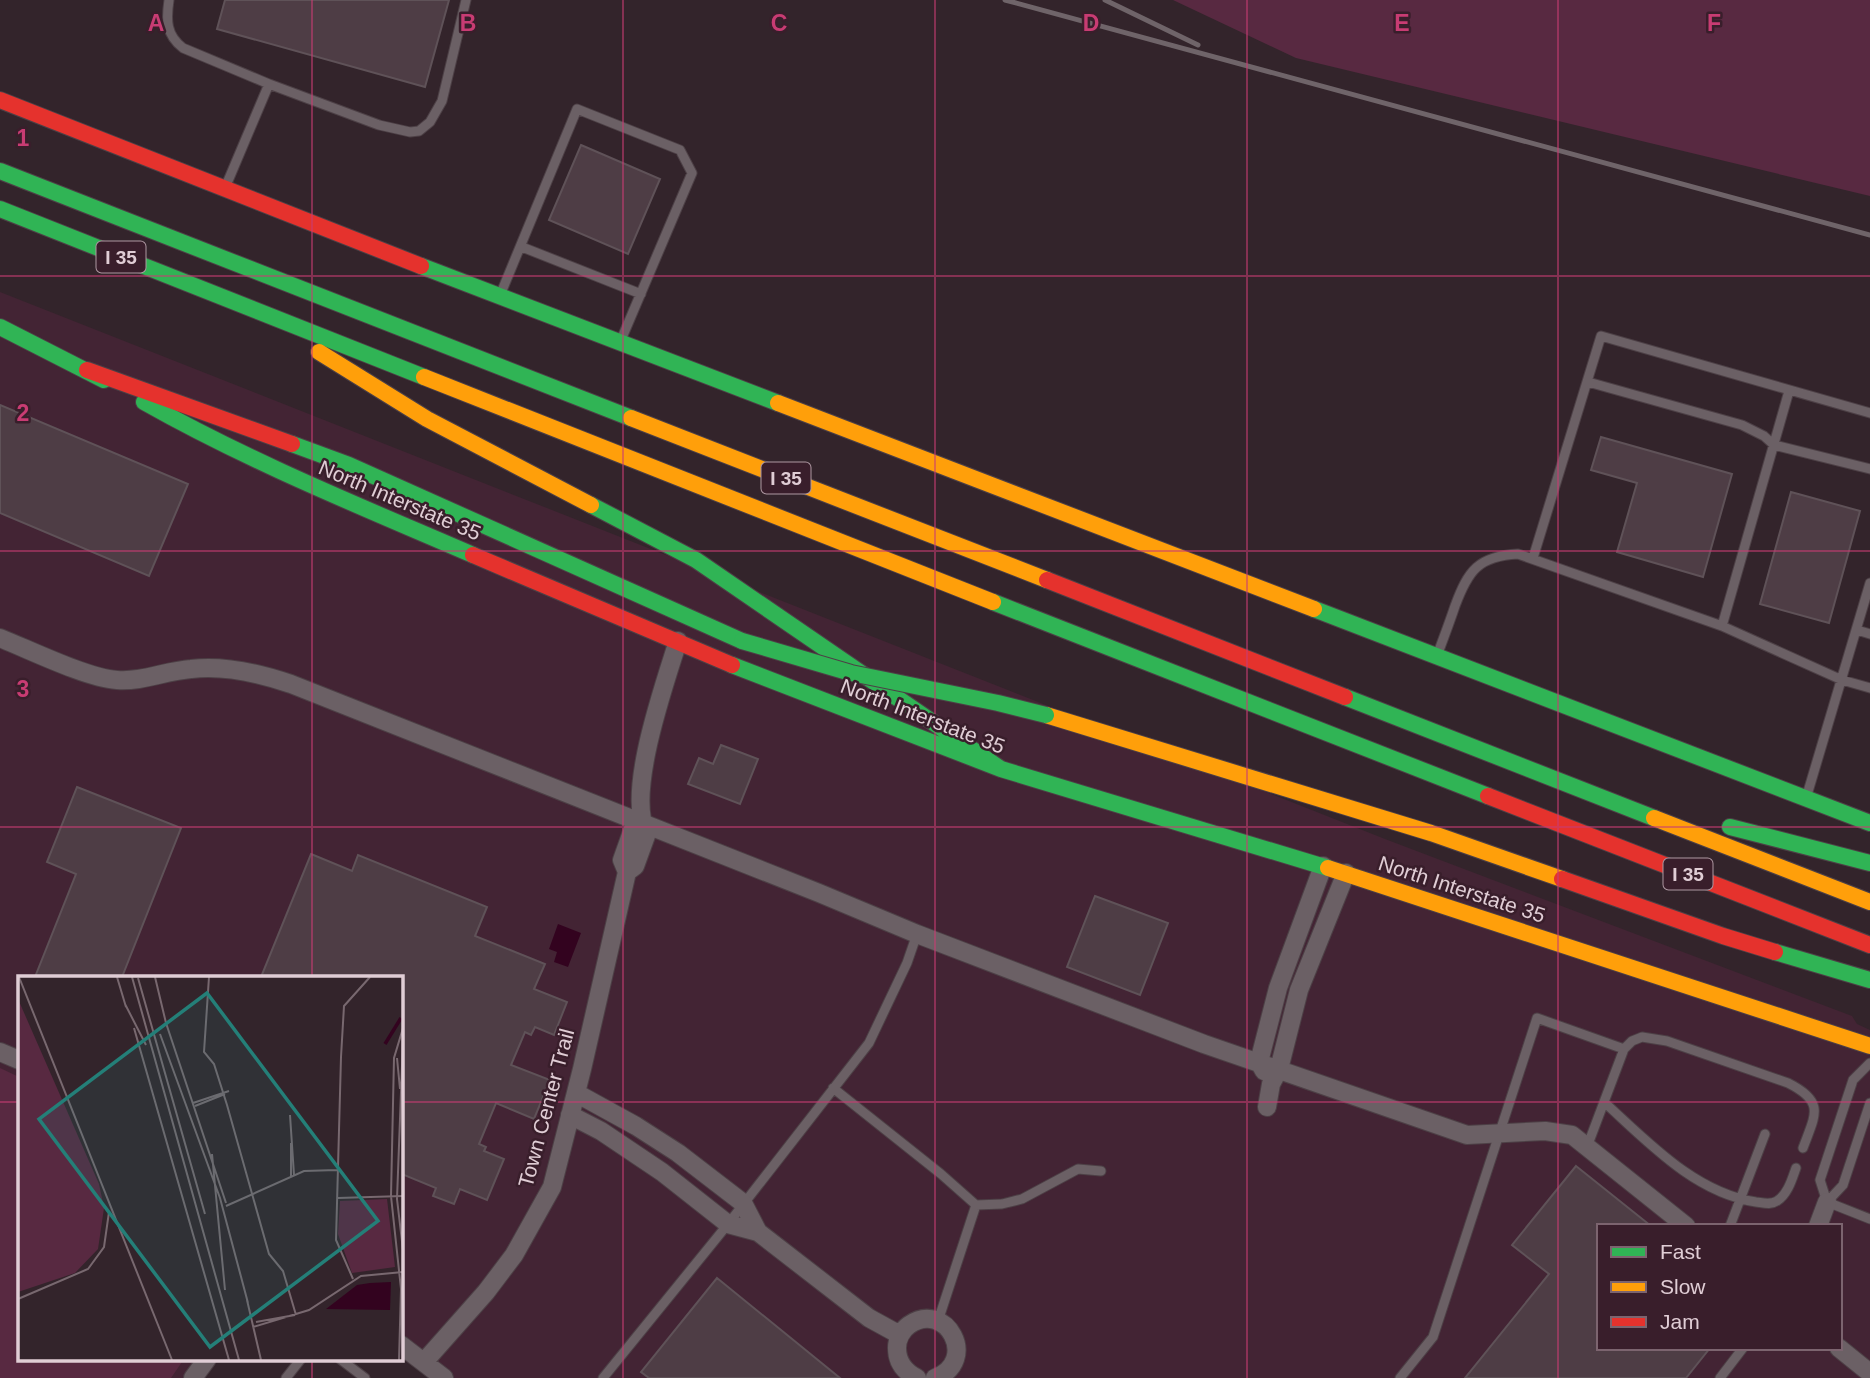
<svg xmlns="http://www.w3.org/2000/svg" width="1870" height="1378" viewBox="0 0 1870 1378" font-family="Arial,sans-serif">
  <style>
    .built { fill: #432434; fill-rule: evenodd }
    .green { fill: #582941 }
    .water { fill: #33031f }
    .building { fill: #4e3d45; stroke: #5f5258; stroke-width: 2 }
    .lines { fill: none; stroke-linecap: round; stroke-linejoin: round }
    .lane-casing { stroke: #4d4046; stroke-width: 11 }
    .street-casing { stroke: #4d4046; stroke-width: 20 }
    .fast-casing { stroke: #4d4046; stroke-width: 18 }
    .slow-casing { stroke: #4d4046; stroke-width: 18 }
    .jam-casing { stroke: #4d4046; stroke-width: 18 }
    .lane { stroke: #6b6065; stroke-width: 9 }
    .street { stroke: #6b6065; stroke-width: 18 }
    .fast { stroke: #30b455; stroke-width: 16 }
    .slow { stroke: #ff9f0a; stroke-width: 16 }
    .jam { stroke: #e5322d; stroke-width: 16 }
    .rail { stroke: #6f6469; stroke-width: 5 }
    .fast-bridge-casing { stroke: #4d4046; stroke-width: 18; stroke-linecap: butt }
    .fast-bridge { stroke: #30b455; stroke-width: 16 }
    .grid { fill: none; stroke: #c83c73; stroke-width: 2; stroke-opacity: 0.55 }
    .labels { text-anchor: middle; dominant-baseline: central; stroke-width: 5; stroke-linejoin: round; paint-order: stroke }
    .shield { fill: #391e2b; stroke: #ae98a2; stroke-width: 2 }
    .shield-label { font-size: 19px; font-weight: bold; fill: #e0cdd5 }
    .street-label { font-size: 21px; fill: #e0cdd5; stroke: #391e2b }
    .inset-river { fill: none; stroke: #33031f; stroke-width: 3.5 }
    .inset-road { fill: none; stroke: #78686f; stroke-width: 2 }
    .view { fill: #247f78; fill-opacity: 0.15; stroke: #247f78; stroke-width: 3.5 }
    .inset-edge { fill: none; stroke: #e0cdd5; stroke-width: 3.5 }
    .grid-label { font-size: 23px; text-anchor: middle; font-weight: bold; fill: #c83c73; stroke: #391e2b; stroke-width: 5; stroke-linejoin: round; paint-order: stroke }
  </style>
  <rect width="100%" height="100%" fill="#33242b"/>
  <path class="built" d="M0,292L1385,839L1852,1016L1857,1024L1870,1030V1378H438L401,1349V977H19V1359H204L191,1378H0ZM1599,1226H1840V1348H1599Z"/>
  <path class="green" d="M1173,0H1870V196L1296,58Z
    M0,1068L19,1077V1359H184L171,1378H0Z"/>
  <path class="water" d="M558,924L581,933L568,967L554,962L557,952L549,949Z"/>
  <path class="building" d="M225,0H449L425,87L217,29Z
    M581,145L660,179L628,254L549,220Z
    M0,405L188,484L149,576L0,513Z
    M1601,437L1732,474L1703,577L1617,552L1637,483L1591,470Z
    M1791,492L1860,511L1829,623L1760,604Z
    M721,745L758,759L740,804L688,784L699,758L713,764Z
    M77,787L181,828L122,977H35L76,874L47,862Z
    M311,854L352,871L358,855L487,907L475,936L545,964L534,989L567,1002L554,1035L535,1027L531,1035L525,1032L511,1065L550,1080L534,1119L496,1103L479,1144L486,1147L484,1151L504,1159L487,1200L460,1189L454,1204L433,1196L436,1188L402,1174L401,1178V977H261Z
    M1095,896L1168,923L1140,995L1067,967Z
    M1576,1166L1651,1226H1599V1348H1710L1686,1378H1465L1549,1274L1512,1245Z
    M717,1278L840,1378H649L641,1372Z"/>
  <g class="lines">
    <g class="lane-casing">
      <path id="lane" d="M169,0C166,20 166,35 183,48L269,84L379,125L410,132L419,131L430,122L442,101L466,0
        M225,188L269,84
        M522,247L641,294
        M501,293L577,109L680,150L692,173L621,340
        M1588,382L1742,425L1764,436L1774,445L1870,469
        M1533,558L1601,336L1870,413
        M1722,626L1789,391
        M1857,630L1870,634
        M1438,653C1444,637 1450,621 1455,606C1468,571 1478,556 1518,554L1722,626L1842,680L1870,688
        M1807,795L1870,583
        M1624,1049L1632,1041L1642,1037L1667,1041L1788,1083C1826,1102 1815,1115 1803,1148
        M833,1088L941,1174L976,1205L1002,1204L1022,1199L1078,1169L1101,1171
        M1604,1102C1648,1142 1695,1193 1756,1202C1764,1203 1771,1205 1777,1201C1788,1194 1792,1179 1796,1168
        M1827,1202L1820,1180L1853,1080L1870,1063
        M1827,1202L1843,1185L1870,1103
        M1827,1202L1870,1219
        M1730,1226L1765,1134
        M938,1321L976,1205
        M340,1359L365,1378
        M286,1378L301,1359
        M603,1378L728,1224L869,1043L907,963L917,934
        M1400,1378L1433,1337L1537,1018L1624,1049L1587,1147
        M1720,1378L1743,1348"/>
    </g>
    <g class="street-casing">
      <path id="street" d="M0,638C30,650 87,678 117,680C142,682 165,671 191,669C225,665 259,673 291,684L819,893L917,934L1204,1044L1467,1135L1545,1131L1572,1135L1686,1226
        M627,872L635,866L647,833C625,795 665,683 678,641
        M0,1052L19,1060
        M1264,1071L1259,1062L1278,988L1323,866
        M576,1093L636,1126L678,1153L743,1203L758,1232
        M1267,1107L1271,1084L1279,1069L1299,990L1346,873
        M570,1115L601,1131L662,1172L728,1224L758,1232L869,1318L900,1335
        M1818,1226L1827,1202
        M401,1345L444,1378
        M1839,1348L1870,1373
        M424,1362L486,1292L514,1255L552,1187L582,1069L627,872L622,860L633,829L641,824
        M193,1378L207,1359
        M917,1378C905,1372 897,1363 897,1348C897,1339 902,1330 909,1325C946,1299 980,1361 935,1378"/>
    </g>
    <g class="fast-casing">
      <path id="fast" d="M0,171L631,418
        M0,209L424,377
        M421,266L778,403
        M0,327L104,380
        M144,402C250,462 362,507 473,555
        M292,444L349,465L742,641
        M591,505L696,560L1001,769
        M993,602L1488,796
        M1314,609L1870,823
        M732,665L1001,769L1328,868
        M1345,697L1654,818
        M1730,827L1870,863
        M1775,952L1870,980"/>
    </g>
    <g class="slow-casing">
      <path id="slow" d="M319,352L427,419L591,505
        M424,377L993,602
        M778,403L1314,609
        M631,418L1047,580
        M1046,715L1431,833L1562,879
        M1654,818L1870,902
        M1328,868L1870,1046"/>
    </g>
    <g class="jam-casing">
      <path id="jam" d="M0,100L421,266
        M87,370L292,444
        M473,555L732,665
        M1047,580L1345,697
        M1488,796L1870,945
        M1562,879L1723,936L1775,952"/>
    </g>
    <use href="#lane" class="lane"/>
    <use href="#street" class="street"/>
    <use href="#fast" class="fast"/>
    <use href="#slow" class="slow"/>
    <use href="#jam" class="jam"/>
    <path class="rail" d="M1005,0L1870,235
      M1105,0L1198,45"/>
    <g class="fast-bridge-casing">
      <path id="fast-bridge" d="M742,641L851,673L998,703L1046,715"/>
    </g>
    <use href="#fast-bridge" class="fast-bridge"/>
  </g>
  <path class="grid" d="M312,0V977M623,0V1378M935,0V1378M1247,0V1378M1558,0V1378M0,276H1870M0,551H1870M0,827H1870M0,1102H19M401,1102H1870M312,1359V1378"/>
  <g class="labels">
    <g class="shield">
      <rect x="96.5" y="241.5" width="49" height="31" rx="5"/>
      <rect x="761.5" y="462.5" width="49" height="31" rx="5"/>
      <rect x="1663.5" y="858.5" width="49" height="31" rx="5"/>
    </g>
    <g class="shield-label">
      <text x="121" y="257">I 35</text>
      <text x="786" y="478">I 35</text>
      <text x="1688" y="874">I 35</text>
    </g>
    <g class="street-label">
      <text transform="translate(400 500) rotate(23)">North Interstate 35</text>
      <text transform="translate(923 716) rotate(21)">North Interstate 35</text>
      <text transform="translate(1462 889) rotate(18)">North Interstate 35</text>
      <text transform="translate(546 1108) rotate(-75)">Town Center Trail</text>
    </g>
  </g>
  <g transform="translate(18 976)">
    <rect width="385" height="385" fill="#33242b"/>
    <path d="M0,23L81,208L86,232L80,273L57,297L0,316ZM369,223L377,291L334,297L320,258L322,225Z" fill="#582941"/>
    <path d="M352,307L373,306L372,334L308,333L339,309Z" fill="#33031f"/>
    <path class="inset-river" d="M367,68L383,42"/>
    <path class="inset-road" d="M1,1L154,384M99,1L108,31M114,1L221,384M137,1L148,47L208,227M191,1L186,76L196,88L209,129L251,278L265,295L278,339M120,2L187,238M107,28L128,69M116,52L211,384M142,58L202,222L230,327M385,63L379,223L385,274M379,82L382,113M175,127L211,115M177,130L207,118M272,139L276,199M273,167V201M194,178L207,314M320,222L385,220M208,230L286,195L319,194M335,303L318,264L323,81L326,30L352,1M0,323L70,293L86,271L91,236M229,324L243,384M238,346L277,339M235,351L291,334L343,300L385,296M381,384L383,313L373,220L376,82L385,52"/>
    <path class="view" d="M189,17L360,245L192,371L21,143Z"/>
    <rect width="385" height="385" class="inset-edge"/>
  </g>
  <g class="grid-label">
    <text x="156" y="31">A</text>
    <text x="468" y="31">B</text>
    <text x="779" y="31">C</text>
    <text x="1091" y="31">D</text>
    <text x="1402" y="31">E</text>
    <text x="1714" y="31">F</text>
    <text x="23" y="146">1</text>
    <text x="23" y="421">2</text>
    <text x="23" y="697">3</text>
  </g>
  <rect x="1597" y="1224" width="245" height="126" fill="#391e2b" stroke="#7c646f" stroke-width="2"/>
  <rect x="1611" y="1247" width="35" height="10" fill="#30b455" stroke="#7c646f" stroke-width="2"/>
  <text x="1660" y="1259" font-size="21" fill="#e0cdd5">Fast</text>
  <rect x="1611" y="1282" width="35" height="10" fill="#ff9f0a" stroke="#7c646f" stroke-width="2"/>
  <text x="1660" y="1294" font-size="21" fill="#e0cdd5">Slow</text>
  <rect x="1611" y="1317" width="35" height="10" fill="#e5322d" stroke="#7c646f" stroke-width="2"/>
  <text x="1660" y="1329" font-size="21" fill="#e0cdd5">Jam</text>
</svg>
